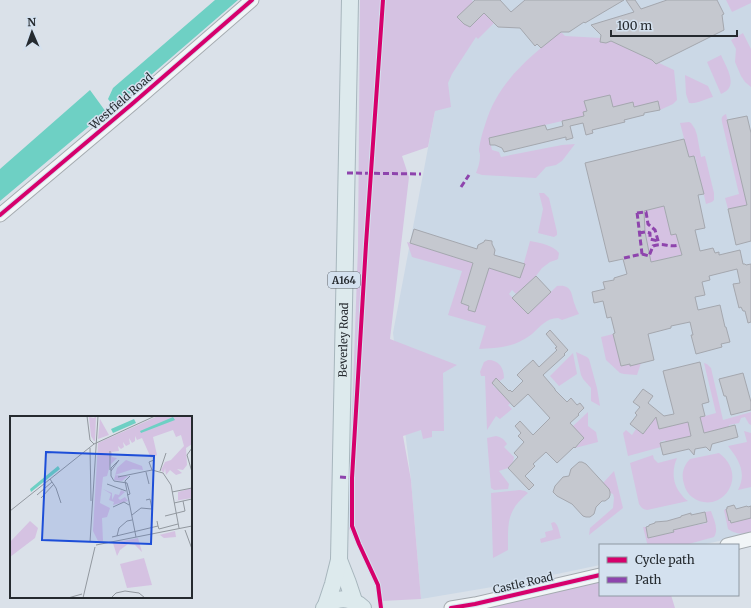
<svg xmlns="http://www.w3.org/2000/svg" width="751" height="608" viewBox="0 0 751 608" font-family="Merriweather,serif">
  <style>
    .built { fill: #cbd8e6 }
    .green { fill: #d5c2e2 }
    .water { fill: #6ed0c4 }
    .building { fill: #c5c8cf; stroke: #a4a7ae; fill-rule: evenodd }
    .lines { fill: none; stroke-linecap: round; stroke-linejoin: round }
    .secondary-casing { stroke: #a5abb0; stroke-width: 15 }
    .highway-casing { stroke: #a7b6bd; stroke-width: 18 }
    .secondary { stroke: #f1f5f7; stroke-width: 13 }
    .highway { stroke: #ddeaed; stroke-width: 16 }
    .quiet { stroke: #8e44ad; stroke-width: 3; stroke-dasharray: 6 3; stroke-linecap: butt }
    .cycleway-casing { stroke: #d4e1ef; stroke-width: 6 }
    .cycleway { stroke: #d6006c; stroke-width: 4 }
    .labels { text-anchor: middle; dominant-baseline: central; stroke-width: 3; stroke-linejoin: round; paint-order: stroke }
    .shield { fill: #d4e1ef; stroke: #5a6169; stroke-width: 1 }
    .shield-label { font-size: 10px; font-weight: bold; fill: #252a2f }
    .street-label { font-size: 11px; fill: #252a2f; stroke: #d4e1ef }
    .inset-road { fill: none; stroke: #92989f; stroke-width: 1 }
    .view { fill: #1d4ed8; fill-opacity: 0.15; stroke: #1d4ed8; stroke-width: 2 }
    .inset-edge { fill: none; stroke: #252a2f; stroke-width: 2 }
  </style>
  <rect width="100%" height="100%" fill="#dae1e9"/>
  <path class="built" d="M420,0H751V534L701,545H600V565L504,585L421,599L411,480L393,333L435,111Z"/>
  <path class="green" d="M360,0H472L473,2L470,27L484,13L494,23L478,39L476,37L452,74L448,83L451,107L435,111L428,147L402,156L409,177L390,339L457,365L443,373L444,431H432V437L423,439L421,430L403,436L411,480L421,599L382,601L349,528L352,414L358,248Z
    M726,0H751V3L732,12Z
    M561,32L565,36L601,38V42L606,43L611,41L652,60L656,64L659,63L674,70L677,100L673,104L660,110L613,107L585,101L587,111L584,116L489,138L492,150L499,152L501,157L562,145L575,144L562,161L556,165L546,167L536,178L482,175L476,173C478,168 480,162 480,156C480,150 479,155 479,149C480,142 482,133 485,125C497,83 528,58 561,32Z
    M743,33L751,49V87L745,82L741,76L735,62L736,49L731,40Z
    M721,55C726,67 740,87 721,94L707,62Z
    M685,75L708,86L713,97C705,99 697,104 689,103L686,94Z
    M726,114L747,205L728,209L725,198L739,194L722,122C721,117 722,116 726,114Z
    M689,122L691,123L695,129L697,135L701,157L705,156L714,193V200L712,202L706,204L695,156L689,157L680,123Z
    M539,193H544L549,198L557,232V235L554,237L538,233L543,209Z
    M663,204L671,234H676L679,245L684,254L651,262L645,232L644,211L657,208Z
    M530,241C540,243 553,245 559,253L558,259L556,260L550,262L542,268L536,276L516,294L512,290L509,294L528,314L557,286C573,284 571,295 575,305C576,309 578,312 579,314L562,320L558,318C546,318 540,327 532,334C528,337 523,340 519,342C506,348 492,348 479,349L486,326L448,315L462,271L412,257L407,242L473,263L461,303L469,306L468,310L475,312L489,268L520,277Z
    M613,334L621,366L630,364V365L641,363L637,375L624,374L620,373L606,360L601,337Z
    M576,352L587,357L589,359L597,388L600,406L591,401V388L583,379L581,375Z
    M573,353L577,374L559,386L550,376Z
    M488,360C499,360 504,368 504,378L497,383L493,386L500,391L511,403L508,405L512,409L500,419L496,416L487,430L485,376H481L480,372L484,362Z
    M704,363L707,364L711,368L723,420L751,412V425L749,424L745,417L741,418L739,423L729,425V427L699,434L703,427L701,421L698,418L716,413Z
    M588,412V426L596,432L598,442L575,448L580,443L573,426Z
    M656,417L659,422L657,423L659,429L678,424L690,418L697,435L666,442L665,440L660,442L661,447L628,456L623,433L626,430L632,435L636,429L643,434Z
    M744,431L751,433V487L738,490C747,473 739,460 728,446L747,442Z
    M496,436C501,437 504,439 507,444L504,447L514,457L513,462L508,468L499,471L509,484L508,489L494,490L491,488L487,438Z
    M719,453C751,477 719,517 692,497C688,494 685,489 684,484C681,475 683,466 690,459Z
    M653,455L654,459L658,463L677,458C672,469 672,484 681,494C683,497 685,499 688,501L647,510C642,509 641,507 639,504L630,463Z
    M614,471L623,508L589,535L590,528L613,508L614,498L613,494L610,493L609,489L603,483Z
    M520,490L525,491L528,493C506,511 508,524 508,550L493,558L491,493Z
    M726,509L729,520H730L731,523L751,518V532C741,534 738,535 728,529L724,510Z
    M711,511C714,520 719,529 714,537L685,545H648L647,543L643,527H646L649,538L674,532L671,521L679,518L681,528L707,523L705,512Z
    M554,522C559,525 559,533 561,538L541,543L540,539L546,537L545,532L553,530L551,523Z
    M600,581V595H671L675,608H488L487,607Z"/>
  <path class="water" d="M215,0H238L114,107L108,99L113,88Z
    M90,90L106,112L0,201V169Z"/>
  <path class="building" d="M475,0H500L511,12L525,0H624L585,23L584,22L569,32H561L541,48L537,44L535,46L520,28L498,27L484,13L470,27L464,24L457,17Z
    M626,0H635L641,9L667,0H717L724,14L722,15L724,30L656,64L652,60L611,41L606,43L600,42L601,35L591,25L634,12Z
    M610,95L613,107L633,102L634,107L658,101L660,110L644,113V115L624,120L625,122L592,130L593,133L586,135L583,123L570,126L573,138L566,140V137L504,152L502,148L495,145H490L489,138L545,125L547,130L563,126L562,121L584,116L583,112L587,111L584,101Z
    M747,116L751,133V241L736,245L728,209L747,205L727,120Z
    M684,139L689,157L694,156L704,194L698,195L705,228L695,230L700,251L713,248L715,253L719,252V255L740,250L743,264H745L746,265L751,264V322L748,323L745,311H743L741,307L739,308L733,284L740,283L737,269L709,276L710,280L702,282L705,295L695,297L698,310L720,305L725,327H726L730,342L721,344L722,347L696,354L691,335H693L690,322L671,326V328L648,334L654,360L630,366V364L621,366L613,334L615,333L611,317L607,318L603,301L594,303L592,292L605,289L603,282L614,280V278L627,274L623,259L609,262L585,163ZM664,206L671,235L676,234L682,255L651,262L645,232L644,211Z
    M414,229L477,249L478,245L484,242L485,240L492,241V244L495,250L494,255L525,264L520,278L489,268L475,312L468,310L469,306L461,303L473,263L410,243Z
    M536,276L551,292L528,314L512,298Z
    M550,330L568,350L564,354L565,355L543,375L555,389V390L567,402L571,398L577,405L580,403L584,408L578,414L579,415L570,423L584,438L580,442L575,448L574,447L557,463L546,452L533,464L535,466L525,476L534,485L529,490L508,468L518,457L514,453L524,442L518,436L521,433L515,426L520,421L533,435L550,418L528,394L514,407L492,383L496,378L509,391L510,390L512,392L523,381L517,375L522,370L533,360L539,367L557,350L555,348L557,347L546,334Z
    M700,362L709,402L702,404L705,416L700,417L704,433L735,425L738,437L712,444L710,451L706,447L695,449L694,455L689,449L663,455L660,443L691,436L688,422L659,429L656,417L643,434L630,424L637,415L635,413L640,407L633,402L643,389L653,396L648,403L664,416L674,414L663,371Z
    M743,373L751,402V410L731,415L726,396H724L719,379Z
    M579,462H582L586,464L609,489L610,492V495L609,498L605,501H602L596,507L594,514L590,517H586L583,516L572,504L557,496L553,492L555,486L563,477L569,476L571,469Z
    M734,505L736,509L747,506L748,507L751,506V518L731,523L730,520L729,521L726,509H727V507Z
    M705,512L707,522L673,530L674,532L648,538L646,527L649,526V525L655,523V522L667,521L681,517V516L691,513V515Z"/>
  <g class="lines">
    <g class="secondary-casing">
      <path id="secondary" d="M0,215L132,104L252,0
        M727,545L751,539
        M451,608L475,604L600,575"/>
    </g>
    <g class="highway-casing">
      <g id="highway">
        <path d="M339,560L348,583L354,601"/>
        <path id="s1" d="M326,605L333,584L339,560L350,0"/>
        <path d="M324,608C335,596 352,597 363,608"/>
      </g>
    </g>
    <use href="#secondary" class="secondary"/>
    <use href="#highway" class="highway"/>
    <path class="quiet" d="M347,173L421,174
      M461,187L469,175
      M637,213L646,212L648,224L655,230L659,244
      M639,233L645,232L650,233V239L658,241
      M642,254L649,256L653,246C663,242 669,248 679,245
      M624,258L642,254L637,212
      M340,477L352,478"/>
    <g class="cycleway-casing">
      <path id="cycleway" d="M0,215L132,104L252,0
        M381,608L378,585L359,544L352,526V478L366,244L383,0
        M451,608L475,604L600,575"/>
    </g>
    <use href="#cycleway" class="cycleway"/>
  </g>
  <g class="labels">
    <rect class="shield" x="328" y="272" width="32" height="16" rx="3"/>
    <g class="shield-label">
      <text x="344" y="280">A164</text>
    </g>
    <g class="street-label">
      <text transform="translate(121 101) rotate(-41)">Westfield Road</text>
      <text stroke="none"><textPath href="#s1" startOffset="267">Beverley Road</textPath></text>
      <text transform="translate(523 583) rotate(-13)">Castle Road</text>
    </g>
  </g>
  <g transform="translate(10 416)">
    <rect width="182" height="182" fill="#dae1e9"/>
    <path d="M86,0L85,25H84L81,20L79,1L84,2ZM148,0H182V28L176,32L177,49L173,54L167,53L172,57L166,59L160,54L156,59L155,52L154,57L151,54L155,46L161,44L174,30L171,19L166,21L163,14L143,21L147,39L141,42L132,22L127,24L125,20V25L122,27L119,22L120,28L116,30L113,26L114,31L111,33L108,30L109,35L102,36V41L107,42L100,49L97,60L93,61L90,87L100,92L97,101L92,102L93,125H88L83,115L88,27ZM90,3L99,19L88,23ZM116,44L132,50L133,54L123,53L105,59L118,60L112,65L104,64L107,52ZM182,72V82L164,85L168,84V76ZM93,73L102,77V84L105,78L109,79L111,74L115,76L108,82L110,84L115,81L118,85L103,89L104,86L99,84L101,78ZM20,105L28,112L25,122L0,141V126ZM165,115L166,121L154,122L150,119L145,120ZM128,122L132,136L125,129L118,128L110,134L107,140L103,127ZM134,142L142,169L117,172L110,148Z" fill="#d5c2e2"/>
    <path d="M163,1L165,4L131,17L130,15ZM124,3L126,7L103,17L101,13ZM48,50L50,53L21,76L20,73Z" fill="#6ed0c4"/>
    <path class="inset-road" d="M77,0L80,24L84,28M80,32L81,85M182,32L177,39L182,56M100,35V54M142,54L139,46L144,44M101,55L109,44L101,52V60L104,65L117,67L120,78L117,79M150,55L156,37M136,56L139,68M120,60L115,65L126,121M108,61L142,54L153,57L161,69L169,112M40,63L46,72L51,87M97,68L116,75M162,76L182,72M27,79L42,66M31,82L44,68M164,87L182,83M103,91L114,86L119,89M0,95L84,28L145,0M122,99L131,92L142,93L140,83L136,84M155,100L175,95L173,85M148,110L149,113L168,108M175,114L182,133M107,120L109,112L117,105L122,104M102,121L148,110L147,105M80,126L88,0M86,129L182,110M58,182L72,178M73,182L85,131M101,182L106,177L115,175L129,177L135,182"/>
    <path class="view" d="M36,36L144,40L141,128L32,124Z"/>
    <rect width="182" height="182" class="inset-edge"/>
  </g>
  <rect x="599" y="544" width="140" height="52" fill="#d4e1ef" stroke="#8e98a2"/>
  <rect x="607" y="557" width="20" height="6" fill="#d6006c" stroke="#8e98a2"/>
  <text x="635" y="564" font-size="12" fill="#252a2f">Cycle path</text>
  <rect x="607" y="577" width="20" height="6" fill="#8e44ad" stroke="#8e98a2"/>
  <text x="635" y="584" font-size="12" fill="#252a2f">Path</text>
  <g transform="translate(32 32) rotate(358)" stroke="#d4e1ef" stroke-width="3" paint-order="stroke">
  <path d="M0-3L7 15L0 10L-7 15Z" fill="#252a2f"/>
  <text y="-6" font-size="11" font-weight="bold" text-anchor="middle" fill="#252a2f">N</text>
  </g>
  <path d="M611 30v6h126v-6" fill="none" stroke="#252a2f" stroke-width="2"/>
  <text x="617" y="30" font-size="12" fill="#252a2f" stroke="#d4e1ef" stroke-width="3" paint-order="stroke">100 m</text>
</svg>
